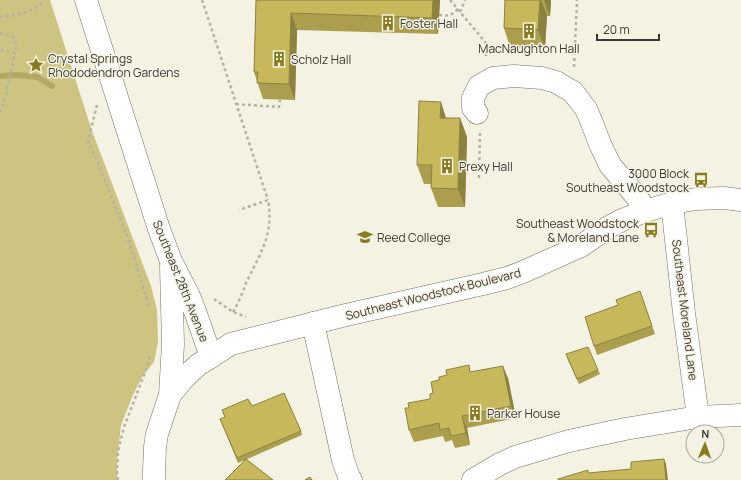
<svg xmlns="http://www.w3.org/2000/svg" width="741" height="480" viewBox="0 0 741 480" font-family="Manrope,sans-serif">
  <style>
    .green { fill: #cec482 }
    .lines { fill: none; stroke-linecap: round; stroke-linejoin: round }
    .stream { stroke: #b3a964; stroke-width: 6 }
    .minor-casing { stroke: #757364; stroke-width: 23 }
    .major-casing { stroke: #757364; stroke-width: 23 }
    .path { stroke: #b4b2a5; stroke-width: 2.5; stroke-dasharray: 3 3; stroke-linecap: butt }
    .minor { stroke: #fff; stroke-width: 22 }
    .major { stroke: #fff; stroke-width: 22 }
    .wall { fill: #ab9f4e }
    .shaded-wall { fill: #8b8240 }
    .building { fill: #c7b95b; stroke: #8b8240 }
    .labels { text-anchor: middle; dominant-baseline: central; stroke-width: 3; stroke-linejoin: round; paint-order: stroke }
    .poi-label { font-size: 12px; fill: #3a3932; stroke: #f4f2e2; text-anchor: start }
    .street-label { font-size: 12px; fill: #3a3932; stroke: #f4f2e2 }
  </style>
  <rect width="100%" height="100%" fill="#f4f2e2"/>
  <path class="green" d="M0,0H50L92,131L151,286L157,310L158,342L154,362L142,377L133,395L121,425L117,461V480H0Z"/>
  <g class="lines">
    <path class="stream" d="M0,76L16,75L37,77L52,86"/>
    <g class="minor-casing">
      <path id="minor" d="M86,0L159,229L171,261L189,296L196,314L211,357
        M477,113L473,108V98L479,86L493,78L514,76L542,78L556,82L573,92L586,109L592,123L600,144L610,165L636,196L646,211
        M672,203L684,313L698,417
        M313,323L343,460L349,477L351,480
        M170,395L173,344L171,266
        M473,480L500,464L515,457L569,441L625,429L698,417L741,415"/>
    </g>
    <g class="major-casing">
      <path id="major" d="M154,480V471L155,447L157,434L170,395L185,377L198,365L231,344L346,315L483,284L507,278L523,272L581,246L607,228L622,220L646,211L672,203L696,199L724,198L741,200"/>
    </g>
    <path class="path" d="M202,0L268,200
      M450,0L486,43V59
      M460,12L465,0
      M439,15C450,16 450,16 458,9
      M0,17C15,15 32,13 43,2V0
      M0,33L13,37L16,44L15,53L0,50
      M574,67L577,0
      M236,104L279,107L280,100
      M97,105L88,141L98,163L127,236L149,306
      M0,112L4,103L15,53
      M479,178L480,133
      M214,299L233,312L246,317
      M233,312C236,307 239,301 241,296C244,290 245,284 248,279C262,250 274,233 268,200L239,210
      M118,480L117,472L118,451L124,427L144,375L150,356"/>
    <use href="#minor" class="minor"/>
    <use href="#major" class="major"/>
  </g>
  <path class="wall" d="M256,0H440L438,34L297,30L295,100L263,99L254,72Z
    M505,0H551L550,16H547L545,48L510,47L504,28Z
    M446,118H460L467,137L465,207H438L431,188V184H424L417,165Z
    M640,291L655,334L597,355L594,346L618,305Z
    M567,358L598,370L600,374L579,384Z
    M471,372L508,378L516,418L467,428L470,445L455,448L452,440L445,442L443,436L414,442L409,430V408L430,399L433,393Z
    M252,406L301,431L302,435L238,463L222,424L225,417Z"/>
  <path class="shaded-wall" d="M433,0H440L438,34L432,18Z
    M540,0H541L547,16L545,48L538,30Z
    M544,0H551L550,16Z
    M291,13L297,30L295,100L289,84Z
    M441,102L447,121L440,118Z
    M460,118L467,137L465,207L458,189Z
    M503,366L508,378L516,418L511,406Z
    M462,416L467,428L470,445L466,433Z
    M664,459L666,464L668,480H666Z"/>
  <path class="building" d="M256,0H433L432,18L291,13L289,84L257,83L258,72H254Z
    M505,0H540L538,30L504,28Z
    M419,101L441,102L440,118H460L458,189L431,188L432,165H417Z
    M640,291L652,326L594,346L585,317L618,305L616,300Z
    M588,347L598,370L577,379L566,354Z
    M469,365L470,372L503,366L511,406L462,416L466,433L451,436L449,428L440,430L439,423L409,430L405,408H409L408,403L430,399V394L433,393L431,382L439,380V377L447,375L446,370Z
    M284,393L301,431L237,458L220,419L225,417L222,410L248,399L252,406Z
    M246,459L273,480H225Z
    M664,459L666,480H558V479L588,470V473L631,469V462Z
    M310,477L312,480H305Z"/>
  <defs>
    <g id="building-bare" transform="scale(1.2)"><path d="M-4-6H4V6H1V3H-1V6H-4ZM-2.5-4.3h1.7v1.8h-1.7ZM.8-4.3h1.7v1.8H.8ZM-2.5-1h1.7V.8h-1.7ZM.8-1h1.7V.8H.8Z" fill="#887b21" stroke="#f4f2e2" stroke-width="2.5" paint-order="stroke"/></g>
    <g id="sight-bare" transform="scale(1.2)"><path d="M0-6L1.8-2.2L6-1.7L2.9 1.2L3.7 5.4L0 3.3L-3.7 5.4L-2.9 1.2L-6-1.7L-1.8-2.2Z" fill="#887b21" stroke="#f4f2e2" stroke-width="2.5" paint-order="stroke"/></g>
    <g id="bus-bare" transform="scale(1.2)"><path d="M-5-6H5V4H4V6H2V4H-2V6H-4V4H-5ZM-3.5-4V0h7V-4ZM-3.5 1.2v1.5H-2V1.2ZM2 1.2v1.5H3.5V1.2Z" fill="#887b21" stroke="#f4f2e2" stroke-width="2.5" paint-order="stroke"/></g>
    <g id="university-bare" transform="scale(1.2)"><path d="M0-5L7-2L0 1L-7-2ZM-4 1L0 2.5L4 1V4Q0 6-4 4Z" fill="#887b21" stroke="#f4f2e2" stroke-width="2.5" paint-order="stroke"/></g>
  </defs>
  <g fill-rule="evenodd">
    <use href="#building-bare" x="388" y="23"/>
    <use href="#building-bare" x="529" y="31"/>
    <use href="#building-bare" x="279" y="59"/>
    <use href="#sight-bare" x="36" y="65"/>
    <use href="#building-bare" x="447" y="166"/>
    <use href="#bus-bare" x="701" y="180"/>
    <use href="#bus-bare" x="651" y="230"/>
    <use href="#university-bare" x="365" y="237"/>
    <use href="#building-bare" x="475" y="413"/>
  </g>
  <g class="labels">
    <g class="poi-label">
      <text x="400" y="23">Foster Hall</text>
      <text x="529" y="48" text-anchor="middle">MacNaughton Hall</text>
      <text x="48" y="58">Crystal Springs<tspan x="48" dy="14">Rhododendron Gardens</tspan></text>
      <text x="291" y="59">Scholz Hall</text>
      <text x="459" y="166">Prexy Hall</text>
      <text x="689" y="173" text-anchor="end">3000 Block<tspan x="689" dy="14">Southeast Woodstock</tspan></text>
      <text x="639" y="223" text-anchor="end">Southeast Woodstock<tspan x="639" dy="14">&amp; Moreland Lane</tspan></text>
      <text x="377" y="237">Reed College</text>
      <text x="487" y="413">Parker House</text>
    </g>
    <g class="street-label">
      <text transform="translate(181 281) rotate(68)">Southeast 28th Avenue</text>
      <text transform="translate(433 294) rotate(-14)">Southeast Woodstock Boulevard</text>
      <text transform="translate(685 310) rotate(83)">Southeast Moreland Lane</text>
    </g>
  </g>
  <g transform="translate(705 444) rotate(2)"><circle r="19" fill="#f4f2e2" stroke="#aaa89c"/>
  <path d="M0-3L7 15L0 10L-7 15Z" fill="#887b21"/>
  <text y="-6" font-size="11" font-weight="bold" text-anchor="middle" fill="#3a3932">N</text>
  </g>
  <path d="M597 34v6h62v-6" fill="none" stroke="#3a3932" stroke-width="2"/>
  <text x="603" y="34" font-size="12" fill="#3a3932" stroke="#f4f2e2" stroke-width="3" paint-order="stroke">20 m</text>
</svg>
